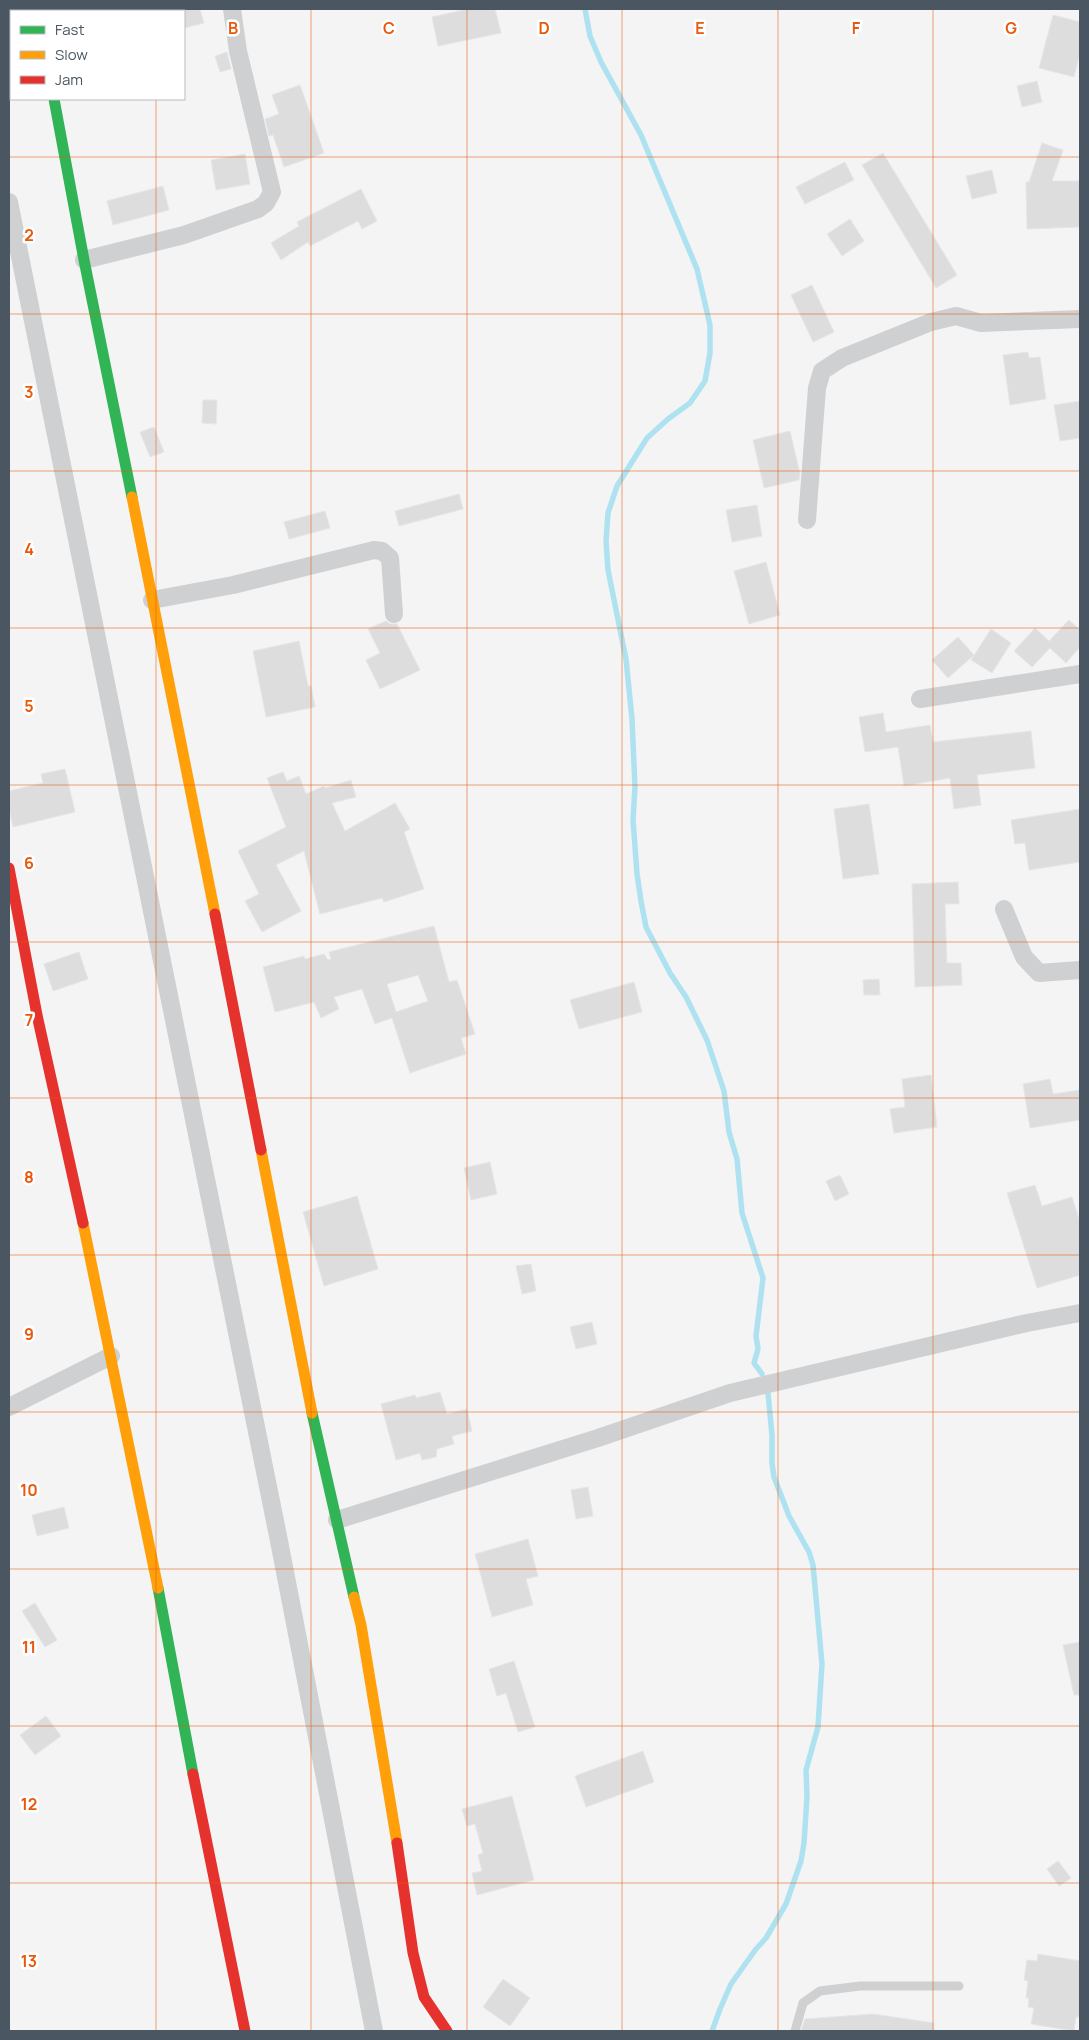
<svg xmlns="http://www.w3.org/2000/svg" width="1089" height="2040" viewBox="0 0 1089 2040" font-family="Manrope,sans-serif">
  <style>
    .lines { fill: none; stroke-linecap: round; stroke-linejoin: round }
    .stream { stroke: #aee2f0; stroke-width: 5.5 }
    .building { fill: #ddddde; stroke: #e5e6e7; fill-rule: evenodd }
    .lane { stroke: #ced0d2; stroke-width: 9 }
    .street { stroke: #ced0d2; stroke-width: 18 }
    .fast { stroke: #30b455; stroke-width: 11 }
    .slow { stroke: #ff9f0a; stroke-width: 11 }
    .jam { stroke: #e5322d; stroke-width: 11 }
    .grid { fill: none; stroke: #e8590c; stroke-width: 1; stroke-opacity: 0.55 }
    .grid-label { font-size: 16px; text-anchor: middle; font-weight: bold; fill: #e8590c; stroke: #fff; stroke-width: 5; stroke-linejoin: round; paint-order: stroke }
  </style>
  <rect width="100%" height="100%" fill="#f4f4f4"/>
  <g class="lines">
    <path class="stream" d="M585,9L590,36L601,62L641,135L697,269L710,325V353L705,381L690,403L668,419L647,438L617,486L608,513L606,541L608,570L626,659L632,719L635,787L633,819L637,874L641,901L646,927L670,973L686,997L707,1040L724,1091L729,1132L737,1159L742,1213L763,1278L756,1336L758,1349L754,1363L762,1374
      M712,2031L720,2009L731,1984L756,1949L766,1938L786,1904L801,1861L804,1843L807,1797L806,1770L818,1727L822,1664L813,1565L809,1552L789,1516L774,1477L772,1463V1435L768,1393"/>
  </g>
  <path class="building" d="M184,9H200L204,23L184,28Z
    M468,9H495L501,33L438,46L432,17Z
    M1053,15L1080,22V53L1074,77L1039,68Z
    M227,52L231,69L220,72L215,56Z
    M1037,81L1042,102L1022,107L1017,86Z
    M300,85L324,153L284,167L273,135L269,136L265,119L279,114L272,95Z
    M1042,143L1063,150L1052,181H1080V227L1027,229L1026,182H1029Z
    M883,153L957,275L936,288L862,165Z
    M245,154L250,184L216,190L211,160Z
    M845,162L854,180L805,204L796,187Z
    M992,170L997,193L972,199L966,176Z
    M163,186L169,210L113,225L107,201Z
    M361,189L377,221L362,229L358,221L310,246L308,242L281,260L271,243L299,226L297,222Z
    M850,219L864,241L842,256L827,234Z
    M812,285L834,332L813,342L791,295Z
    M1028,352L1029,358L1040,357L1046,399L1010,405L1003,355Z
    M203,400H217L216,424L202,423Z
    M1080,401V438L1060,441L1054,405Z
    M154,427L164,452L150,457L140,432Z
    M790,431L800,474L799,480L764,488L753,440Z
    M459,494L463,509L399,526L395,511Z
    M757,505L762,536L732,542L726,510Z
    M325,511L330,528L289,539L284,522Z
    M766,562L780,615L749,624L734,571Z
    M1069,620L1080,630V647L1066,663L1050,648L1032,667L1014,651L1035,628L1049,641Z
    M386,621L390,624H397L420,670L380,689L366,660L380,653L368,629Z
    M991,629L1011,643L992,673L971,660Z
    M958,637L974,655L948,678L932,660Z
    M299,641L308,686H311L315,707L266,717L253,651Z
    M883,713L886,732L930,725L933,742L1031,731L1035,768L977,775L981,805L954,809L950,778L904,786L898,747L865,752L859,717Z
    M65,769L75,812L13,827L9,807V791L43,783L41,774Z
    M283,772L287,781L299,776L306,794L324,786L325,788L351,780L356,797L332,803L345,831L395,803L410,829L404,832L424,889L384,902L382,898L320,914L304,851L276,865L301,911L262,932L245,901L259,894L238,851L286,827L267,778Z
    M869,804L879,874L843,879L834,809Z
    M1080,809V862L1029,870L1025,843L1015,844L1011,820Z
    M958,882L959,904H945L947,963H961L962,985L915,987L912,884Z
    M434,926L449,982L457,980L475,1034L461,1038L466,1054L410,1073L392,1018L375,1024L362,989L334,997L339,1009L321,1018L314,1002L275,1012L263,967L304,956L305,959L324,954L328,960L331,959L329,952ZM418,975L428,1001L396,1012L387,984Z
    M79,952L88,979L53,991L44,964Z
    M879,979L880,995H864L863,980Z
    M634,982L642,1012L579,1029L570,1000Z
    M931,1075L937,1127L894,1133L890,1109L905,1107L902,1079Z
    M1050,1079L1053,1094L1080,1090V1120L1030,1128L1023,1084Z
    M490,1162L497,1194L471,1200L464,1168Z
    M840,1175L849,1194L835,1201L826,1181Z
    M1035,1185L1042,1206L1072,1197L1080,1222V1275L1037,1288L1007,1193Z
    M357,1196L378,1269L324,1286L303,1212Z
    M531,1264L536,1291L522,1294L516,1266Z
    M592,1322L597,1344L576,1349L570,1327Z
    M440,1392L447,1414L467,1409L472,1431L452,1436L454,1444L437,1449L436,1457L422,1460L420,1453L396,1460L381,1404L415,1395L416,1398Z
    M588,1487L593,1516L576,1519L571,1490Z
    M64,1507L69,1528L37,1536L32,1515Z
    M528,1539L538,1576L526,1579L533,1605L492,1617L475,1554Z
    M35,1603L57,1640L45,1647L22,1611Z
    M1080,1642V1695H1074L1063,1645Z
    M514,1661L535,1727L518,1732L506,1693L497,1696L489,1669Z
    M46,1716L61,1736L35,1755L20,1735Z
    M643,1751L654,1782L586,1807L575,1776Z
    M512,1796L534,1880L477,1895L472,1873L482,1871L478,1855L483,1853L475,1824L467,1826L462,1809Z
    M1058,1861L1071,1878L1059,1886L1047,1869Z
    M1038,1954L1080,1961V2017H1076L1074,2031L1031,2024L1034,2008L1028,2007L1029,1998H1026L1028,1981L1024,1980L1027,1960L1037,1961Z
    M503,1979L530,1998L510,2026L483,2007Z
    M873,2014L934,2023V2031H801L805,2019Z"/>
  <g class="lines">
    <path class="lane" d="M795,2031L803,2003L820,1991L860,1986H959"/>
    <path class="street" d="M36,9V11
      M9,202L279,1541L374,2031
      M84,260L184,235L258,209L266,203L272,192L238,51L232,9
      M807,520L817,388L822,371L842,358L931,322L956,316L981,323L1080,319
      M152,600L233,585L374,550L382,551L390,558L394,614
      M920,699L1080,674
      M1004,909L1024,957L1039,973L1080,970
      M9,1407L111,1356
      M337,1520L598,1438L730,1393L1027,1323L1080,1313"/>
    <path class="fast" d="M54,99L84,260L132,497
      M312,1413L354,1597
      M158,1588L193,1774"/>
    <path class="slow" d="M132,497L215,914
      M261,1150L312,1413
      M83,1223L158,1588
      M354,1597L361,1625L397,1843"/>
    <path class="jam" d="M9,868L37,1015L83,1223
      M215,914L261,1150
      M193,1774L245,2031
      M397,1843L413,1953L424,1997L447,2031"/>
  </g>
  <path class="grid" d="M156,9V11M311,9V2031M467,9V2031M622,9V2031M778,9V2031M933,9V2031M156,99V2031M9,157H1080M9,314H1080M9,471H1080M9,628H1080M9,785H1080M9,942H1080M9,1098H1080M9,1255H1080M9,1412H1080M9,1569H1080M9,1726H1080M9,1883H1080"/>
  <g class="grid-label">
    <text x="233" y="34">B</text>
    <text x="389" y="34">C</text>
    <text x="544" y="34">D</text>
    <text x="700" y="34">E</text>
    <text x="856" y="34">F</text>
    <text x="1011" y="34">G</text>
    <text x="29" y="241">2</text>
    <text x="29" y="398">3</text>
    <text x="29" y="555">4</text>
    <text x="29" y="712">5</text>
    <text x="29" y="869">6</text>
    <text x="29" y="1026">7</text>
    <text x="29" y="1183">8</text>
    <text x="29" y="1340">9</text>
    <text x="29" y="1496">10</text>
    <text x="29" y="1653">11</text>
    <text x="29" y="1810">12</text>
    <text x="29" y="1967">13</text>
  </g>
  <rect width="1089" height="2040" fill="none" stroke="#4a5661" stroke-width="20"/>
  <rect x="10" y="10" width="175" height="90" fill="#ffffff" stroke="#b7bbc0"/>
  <rect x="20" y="26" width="25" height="8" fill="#30b455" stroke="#b7bbc0"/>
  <text x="55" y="35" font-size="15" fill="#4a5661">Fast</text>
  <rect x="20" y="51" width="25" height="8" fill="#ff9f0a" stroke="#b7bbc0"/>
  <text x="55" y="60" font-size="15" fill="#4a5661">Slow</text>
  <rect x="20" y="76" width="25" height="8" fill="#e5322d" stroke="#b7bbc0"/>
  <text x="55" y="85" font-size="15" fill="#4a5661">Jam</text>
</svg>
